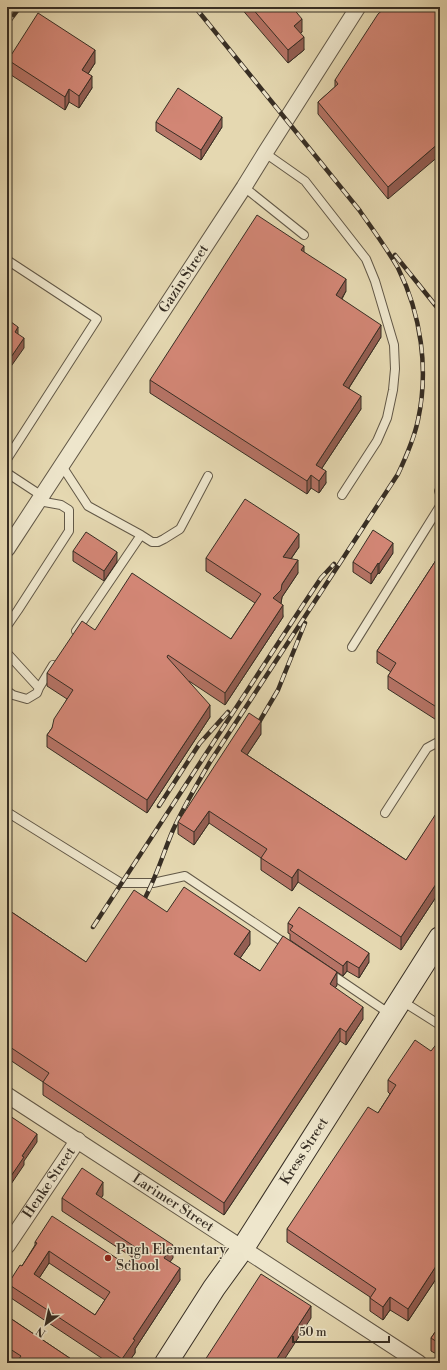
<svg xmlns="http://www.w3.org/2000/svg" width="447" height="1370" viewBox="0 0 447 1370" font-family="'Libre Bodoni',serif">
  <style>
    .lines { fill: none; stroke-linecap: round; stroke-linejoin: round }
    .lane-casing { stroke: #625847; stroke-width: 10 }
    .street-casing { stroke: #625847; stroke-width: 17 }
    .secondary-casing { stroke: #372e24; stroke-width: 24 }
    .lane { stroke: #eee6cc; stroke-width: 8 }
    .street { stroke: #eee6cc; stroke-width: 15 }
    .secondary { stroke: #eee6cc; stroke-width: 22 }
    .rail-casing { stroke: #372e24; stroke-width: 4.5 }
    .rail { stroke: #eee6cc; stroke-width: 3; stroke-dasharray: 9; stroke-linecap: butt }
    .wall { fill: #b57365; stroke: #372e24; fill-rule: evenodd }
    .shaded-wall { fill: #935e52; stroke: #372e24 }
    .building { fill: #d28675; stroke: #372e24; fill-rule: evenodd }
    .poi-dot { fill: #8f2418; stroke: #eee6cc; stroke-width: 1.5 }
    .labels { text-anchor: middle; dominant-baseline: central; stroke-width: 3; stroke-linejoin: round; paint-order: stroke }
    .street-label { font-size: 14px; fill: #372e24; stroke: #eee6cc }
    .poi-label { font-size: 14px; fill: #372e24; stroke: #eee6cc; text-anchor: start }
  </style>
  <rect width="100%" height="100%" fill="#e5d8b1"/>
  <filter id="stains"><feTurbulence type="fractalNoise" baseFrequency=".005" numOctaves="4"/><feColorMatrix values="0 0 0 0 .2 0 0 0 0 .09 0 0 0 0 .02 0 0 0 .5 -.17"/></filter>
  <radialGradient id="worn" r=".72"><stop offset=".6" stop-color="#630" stop-opacity="0"/><stop offset="1" stop-color="#630" stop-opacity=".3"/></radialGradient>
  <g class="lines">
    <g class="lane-casing">
      <path id="lane" d="M265,153L305,181L366,259L375,281L394,345L395,369L393,390L387,418L377,441L342,495
        M244,187L304,235
        M7,260L97,319L7,459
        M62,466L88,506L141,535L152,542H158L164,539L180,529L208,476
        M7,473L42,496
        M440,490L439,491L440,494
        M7,626L18,610L69,531V510L61,505L39,501
        M76,631L141,535
        M352,647L440,506
        M7,653L39,688L37,693L27,699L13,695L7,691
        M39,688L53,665
        M7,812L121,883H153L185,876L289,946
        M385,813L427,748L440,741
        M328,972L390,1014
        M402,1001L440,1025"/>
    </g>
    <g class="street-casing">
      <g id="street">
        <path id="s1" d="M7,549L244,187L265,153L358,7"/>
        <path id="s2" d="M7,1095L419,1363"/>
        <path id="s3" d="M7,1246L78,1140"/>
      </g>
    </g>
    <g class="secondary-casing">
      <g id="secondary">
        <path id="s4" d="M166,1363L214,1288L243,1248L440,938"/>
      </g>
    </g>
    <use href="#lane" class="lane"/>
    <use href="#street" class="street"/>
    <use href="#secondary" class="secondary"/>
    <g class="rail-casing">
      <path id="rail" d="M195,7L360,211
        M7,24L20,7
        M395,255L440,311
        M255,729L278,690L305,623
        M159,806L200,743L228,712
        M140,907C155,882 162,856 173,830C184,806 197,784 210,762L398,474C406,457 414,439 418,420C429,369 421,314 398,268C386,247 371,227 357,207
        M93,927L305,602L321,578L334,564"/>
    </g>
    <use href="#rail" class="rail"/>
  </g>
  <path class="wall" d="M240,7H292L302,32L300,33L304,50L288,63Z
    M440,7L388,199L318,114V102L335,87V80Z
    M8,60L95,63L88,74L92,88L79,108L69,102L65,110L8,73Z
    M156,122L222,127L201,160L156,131Z
    M304,252L346,291L342,299L381,337L349,388L361,409L322,468L326,483L319,493L311,488L307,494L150,393V380Z
    M299,547L291,559L298,573L282,597L281,603L283,617L225,705L189,681L210,717L147,813L47,747V735L52,728L67,699L47,686V673L95,630L231,639L255,603L206,571V558Z
    M73,551L117,562L104,581L73,561Z
    M393,553L379,574L378,573L371,584L353,572V562Z
    M440,554V718L438,721L388,689V676L391,672L377,663V651Z
    M261,734L247,755L406,860L440,810V891L401,950L298,882L292,891L261,870V858L209,823L194,845L178,834V822Z
    M7,909L86,962L167,912L250,944L240,958L260,971L337,985L335,988L363,1019L346,1045L340,1041L224,1215L43,1095V1082L7,1058Z
    M288,923L369,962L359,978L347,971L343,976L290,940V934L288,933Z
    M440,1043V1273L408,1321L390,1310L383,1320L370,1311V1297L287,1242V1229L378,1113L390,1094L388,1092V1080L431,1051Z
    M103,1195L101,1198L173,1258L170,1261L180,1280L135,1349V1353L128,1363H109L8,1296V1284L22,1266L35,1245V1242L127,1265L132,1257L62,1211V1198ZM49,1263L105,1300L95,1315L39,1278Z
    M7,1316L77,1363H13L7,1359Z
    M440,1325V1356L431,1351V1338Z"/>
  <path class="shaded-wall" d="M302,19V32L294,39V26Z
    M304,37V50L288,63V50Z
    M95,50V63L82,83V70Z
    M92,76V88L79,108V96Z
    M69,89V102L65,110V97Z
    M222,117V127L201,160V150Z
    M440,142V155L388,199V187Z
    M304,246V258L301,250Z
    M346,279V291L336,308V295Z
    M381,325V337L343,397V385Z
    M18,327V337L15,332Z
    M24,338V348L7,372V363Z
    M361,396V409L316,477V465Z
    M326,471V483L319,493V481Z
    M311,475V488L307,494V481Z
    M299,534V547L283,570V557Z
    M393,543V553L379,574V564Z
    M117,552V562L104,581V571Z
    M298,560V573L282,597L281,603L273,611V598Z
    M378,563V573L371,584V574Z
    M283,605V617L225,705V693Z
    M210,705V717L147,813V800Z
    M440,705V718L438,721V708Z
    M261,721V734L241,764V751Z
    M209,811V823L194,845V832Z
    M298,869V882L292,891V878Z
    M440,878V891L401,950V937Z
    M250,931V944L234,967V954Z
    M369,953V962L359,978V968Z
    M347,961V971L343,976V966Z
    M337,972V985L330,997V984Z
    M363,1007V1019L346,1045V1032Z
    M340,1028V1041L224,1215V1203Z
    M37,1134V1142L24,1161V1165L7,1190V1182L22,1156Z
    M103,1182V1195L96,1207V1194Z
    M173,1245V1258L164,1270V1258Z
    M49,1251V1263L34,1286V1274Z
    M440,1260V1273L408,1321V1309Z
    M180,1268V1280L135,1349V1353L128,1363H122V1359L133,1339Z
    M390,1297V1310L383,1320V1307Z
    M311,1306V1318L282,1363H274Z"/>
  <path class="building" d="M251,7H292L302,19L294,26L304,37L288,50Z
    M386,7H440V142L388,187L318,102L338,84L335,80L378,14Z
    M38,13L95,50L82,70L92,76L79,96L69,89L65,97L8,60Z
    M178,88L222,117L201,150L156,122Z
    M257,215L304,246L301,250L346,279L336,295L381,325L343,385L361,396L316,465L326,471L319,481L311,475L307,481L150,380Z
    M7,319L18,327L15,332L24,338L7,363Z
    M245,499L299,534L283,557L298,560L282,584L281,590L273,598L283,605L225,693L168,655L167,657L210,705L147,800L47,735L52,728L54,719L73,690L47,673L82,621L95,630L132,573L231,639L261,594L206,558Z
    M373,530L393,543L379,564L378,563L371,574L353,562Z
    M86,532L117,552L104,571L73,551Z
    M440,554V705L438,708L388,676L396,663L377,651Z
    M249,713L261,721L241,751L406,860L439,809L440,810V878L401,937L298,869L292,878L261,858L267,849L209,811L194,832L178,822Z
    M184,887L250,931L234,954L260,971L283,936L337,972L330,984L363,1007L346,1032L340,1028L224,1203L43,1082L49,1073L7,1045V909L86,962L134,890L167,912Z
    M299,907L369,953L359,968L347,961L343,966L290,930L293,926L288,923Z
    M415,1040L431,1051L438,1042L440,1043V1260L408,1309L390,1297L383,1307L370,1298L376,1289L287,1229L368,1107L378,1113L396,1085L388,1080Z
    M7,1114L37,1134L22,1156L24,1157L7,1182Z
    M82,1168L103,1182L96,1194L173,1245L164,1258L180,1268L133,1339L135,1340L122,1359L8,1284L20,1265L22,1266L37,1243L35,1242L52,1216L127,1265L138,1249L62,1198ZM49,1251L110,1292L95,1315L34,1274Z
    M261,1274L311,1306L274,1363H203Z
    M7,1316L77,1363H16L21,1356L7,1347Z
    M440,1325V1344L431,1338Z"/>
  <circle class="poi-dot" cx="108" cy="1258" r="4"/>
  <g class="labels">
    <g class="street-label">
      <text stroke="none"><textPath href="#s1" startOffset="323">Gazin Street</textPath></text>
      <text stroke="none"><textPath href="#s4" startOffset="253">Kress Street</textPath></text>
      <text stroke="none"><textPath href="#s3" startOffset="76">Henke Street</textPath></text>
      <text stroke="none"><textPath href="#s2" startOffset="198">Larimer Street</textPath></text>
    </g>
    <g class="poi-label">
      <text x="116" y="1250">Pugh Elementary<tspan x="116" dy="16">School</tspan></text>
    </g>
  </g>
  <rect width="447" height="1370" fill="none" stroke="#e5d8b1" stroke-width="24"/>
  <rect x="8" y="8" width="431" height="1354" fill="none" stroke="#372e24" stroke-width="2"/>
  <rect x="12" y="12" width="423" height="1346" fill="none" stroke="#372e24"/>
  <g transform="translate(46 1324) rotate(213)" stroke="#eee6cc" stroke-width="3" paint-order="stroke">
  <path d="M0-3L7 15L0 10L-7 15Z" fill="#372e24"/>
  <text y="-6" font-size="11" font-weight="bold" text-anchor="middle" fill="#372e24">N</text>
  </g>
  <path d="M293 1336v6h96v-6" fill="none" stroke="#372e24" stroke-width="2"/>
  <text x="299" y="1336" font-size="12" fill="#372e24" stroke="#eee6cc" stroke-width="3" paint-order="stroke">50 m</text>
  <rect width="100%" height="100%" filter="url(#stains)"/>
  <rect width="100%" height="100%" fill="url(#worn)"/>
</svg>
